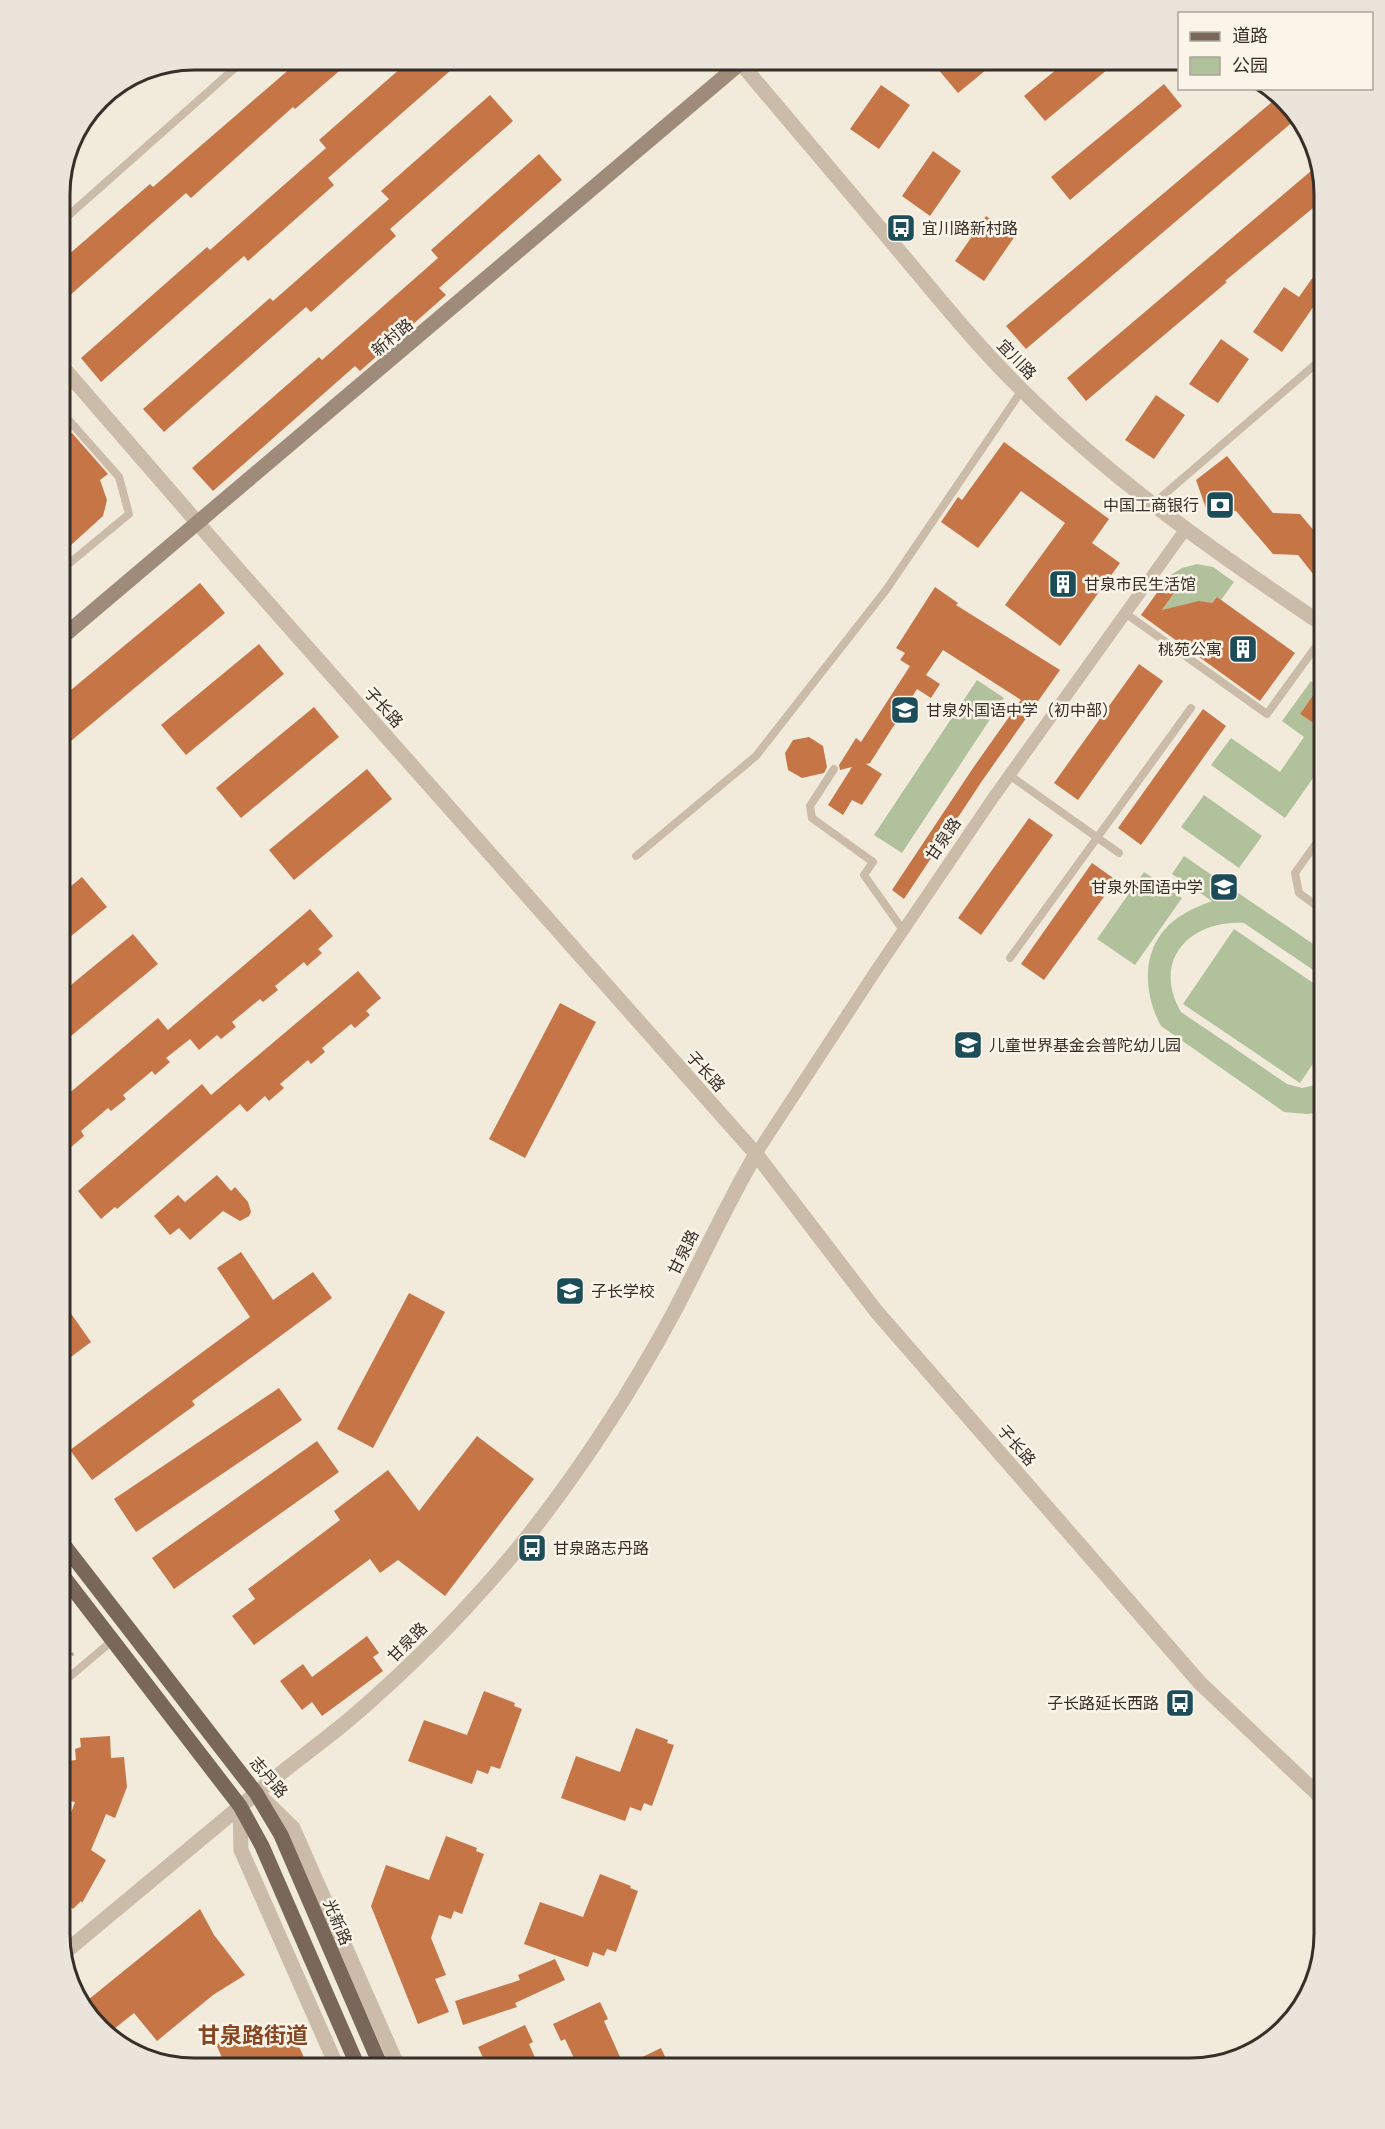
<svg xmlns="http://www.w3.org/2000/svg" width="1385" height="2129" viewBox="0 0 1385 2129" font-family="'PT Sans','Noto Sans SC',sans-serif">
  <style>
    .green { fill: #b0c19c }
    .building { fill: #c67646 }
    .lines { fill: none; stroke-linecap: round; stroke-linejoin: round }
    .path { stroke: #b6a692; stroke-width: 3; stroke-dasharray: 3 3; stroke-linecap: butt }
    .service { stroke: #cabca8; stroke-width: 8 }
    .pedestrian { stroke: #cabca8; stroke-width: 12 }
    .minor { stroke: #cabca8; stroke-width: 15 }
    .tertiary { stroke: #cabca8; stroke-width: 15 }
    .secondary { stroke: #9e8b79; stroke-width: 15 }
    .primary { stroke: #796859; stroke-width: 15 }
    .labels { text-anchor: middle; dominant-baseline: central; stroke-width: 5; stroke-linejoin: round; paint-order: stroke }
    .poi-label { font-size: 16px; fill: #372f28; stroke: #faf4e9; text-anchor: start }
    .street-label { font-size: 16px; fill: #372f28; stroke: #faf4e9 }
    .district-label { font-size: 22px; font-weight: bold; fill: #864621; stroke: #faf4e9 }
    .rim { fill: none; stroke: #372f28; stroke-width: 3 }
  </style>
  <rect width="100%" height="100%" fill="#f2ebdc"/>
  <path class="green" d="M1197,564L1213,567L1234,582L1221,600L1217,597L1211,604C1193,595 1169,615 1153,623L1180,585L1169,576L1182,568Z
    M977,680L1004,698L902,853L874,835Z
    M1311,681L1319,687L1300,714L1325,731V761L1285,818L1211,765L1231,738L1280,772L1304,737L1282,721Z
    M1204,795L1262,836L1239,868L1181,827Z
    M1184,856L1325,952V978L1244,923C1190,920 1151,960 1181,1012L1287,1084L1302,1088L1325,1083V1112L1307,1114L1284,1112L1161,1026C1141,989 1141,940 1182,915C1191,909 1202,905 1212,901L1172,874Z
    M1144,872L1182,898L1135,965L1097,939Z
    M1234,929L1325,991V1046L1300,1083L1183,1004Z"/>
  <path class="building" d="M300,60H352L295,109L293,107L191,198L186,193L60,304V262L150,184L153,187Z
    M410,60H442L451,70L328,178L334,185L248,261L244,256L101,382L81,358L207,247L210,250L326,148L319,140Z
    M947,60H998L958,93L937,68Z
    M1068,60H1119L1045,121L1024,96Z
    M1164,84L1182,106L1070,200L1051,177Z
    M881,85L910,105L879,149L850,129Z
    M490,95L513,121L390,229L396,236L311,312L306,307L164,432L143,409L270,298L273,301L389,199L381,191Z
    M1278,97L1296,119L1026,349L1006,326Z
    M933,151L961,171L930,216L902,196Z
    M539,154L562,180L439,288L446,295L360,371L355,366L213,491L192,468L319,357L322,360L438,258L431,250Z
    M1318,165L1325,198L1225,281L1227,282L1086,401L1067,378Z
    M986,216L1015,236L984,281L955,261Z
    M1325,260V290L1282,352L1253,332L1284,287L1299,297Z
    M1221,339L1249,359L1218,403L1189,384Z
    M1156,395L1185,415L1154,459L1125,440Z
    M72,433L108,474L100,480L107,500L103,516L60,555V443Z
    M1004,442L1109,519L1092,543L1120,563L1060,646L1005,605L1065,523L1021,491L978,548L941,522L958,497L962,500Z
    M1227,456L1273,513L1300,514L1325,544V589L1298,555L1273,554L1236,511H1207L1196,480Z
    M1169,576L1180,585L1162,610L1199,601L1212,603L1217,597L1295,653L1260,701L1141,615Z
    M200,583L225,613L60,750V699Z
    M935,587L958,603L956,605L1060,670L982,781L904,899L892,890L973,768L1021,700L943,650L926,675L940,684L931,698L917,689L870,763L866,764L882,774L862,805L852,800L843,815L828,805L852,767L840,770L839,765L856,738L861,742L910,666L900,660L905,653L896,648Z
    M259,644L284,674L186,755L161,725Z
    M1139,664L1163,681L1078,800L1054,783Z
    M1325,678V731L1300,714Z
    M314,707L339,737L241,818L216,788Z
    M1203,709L1226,726L1141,845L1118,828Z
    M809,737L823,746L827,767L824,773L802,778L788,770L785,753L793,740Z
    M367,769L392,799L294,880L269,850Z
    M1029,818L1053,835L981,935L958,918Z
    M1092,863L1116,880L1044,980L1021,964Z
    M82,877L107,907L60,945V895Z
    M310,909L333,936L318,949L322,953L307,966L304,962L275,986L278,990L263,1002L260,999L232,1022L236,1027L221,1039L217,1035L199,1050L190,1039L166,1058L170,1062L155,1075L152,1071L123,1095L126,1099L111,1111L108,1108L81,1131L84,1136L70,1148L60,1138V1101L158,1018L168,1030Z
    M133,934L158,964L60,1045V994Z
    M358,971L381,998L366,1011L370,1015L355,1028L351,1024L322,1048L325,1052L311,1064L308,1060L280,1084L284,1088L269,1101L265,1096L247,1112L240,1104L117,1209L115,1207L101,1219L78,1191L202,1084L211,1095Z
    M560,1003L596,1022L525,1158L489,1139Z
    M217,1175L231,1191L235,1187L248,1202L251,1212L249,1216L240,1221L223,1211L190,1240L179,1228L170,1235L154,1216L178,1195L185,1202Z
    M241,1252L273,1300L313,1272L332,1298L192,1401L195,1405L92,1480L70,1450L250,1317L217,1268Z
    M409,1293L445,1312L373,1448L337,1429Z
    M60,1298L91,1342L60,1365Z
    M279,1388L302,1420L136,1532L114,1499Z
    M477,1436L534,1479L445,1596L398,1560L380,1573L370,1559L254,1645L232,1616L255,1599L248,1589L340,1520L334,1511L388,1470L419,1511Z
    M317,1441L339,1472L174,1589L152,1558Z
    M367,1636L379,1653L373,1657L383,1671L322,1716L312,1702L302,1710L280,1681L303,1664L312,1677Z
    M484,1691L515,1703L514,1706L522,1709L500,1769L491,1766L488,1774L477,1770L472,1784L408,1761L424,1720L467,1735Z
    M636,1728L668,1740L667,1743L674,1745L652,1806L644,1803L641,1811L630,1807L625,1821L561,1798L576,1756L620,1772Z
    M110,1736L111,1758L124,1757L127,1787L115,1818L106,1814L91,1850L106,1860L82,1903L81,1901L73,1909L60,1898V1843L75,1802L62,1799L65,1761L76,1760L75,1749L81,1747L80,1738Z
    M446,1836L477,1848L476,1851L484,1854L462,1914L454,1911L451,1919L439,1915L431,1938L446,1975L435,1979L449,2012L418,2024L371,1906L386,1865L429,1880Z
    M600,1874L631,1886L630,1888L638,1891L616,1952L607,1949L604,1956L593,1952L588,1967L524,1944L540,1902L583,1917Z
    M200,1909L214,1935L245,1975L213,1995L157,2041L134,2013L109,2033L83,2004Z
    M555,1959L565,1980L515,2003L517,2007L463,2025L455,2001L520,1980L518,1975Z
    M600,2002L608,2019L604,2021L624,2066L661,2048L669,2065L661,2069H579L565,2039L561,2041L553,2024Z
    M525,2025L533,2042L529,2044L540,2069H493L490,2062L486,2064L478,2047Z
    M253,2027L260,2043L291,2029L307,2064L296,2069H227L216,2044Z"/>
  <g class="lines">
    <path class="path" d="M60,1639L74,1656"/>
    <path class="service" d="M60,223L244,60
      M1152,505L1325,356
      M60,571L129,514L119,477L66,417L60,422
      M1125,613L1267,714L1325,634
      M834,769L810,806L812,818L873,862L864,875L903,930
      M1009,775L1119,853
      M636,856L756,756L886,590L1022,390
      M1325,912L1299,893L1295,873L1325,831
      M1010,958L1191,708
      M60,1685L113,1640"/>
    <path class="pedestrian" d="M756,1154L875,972L993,798L1185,530"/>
    <path class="minor" d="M60,364L229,559L756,1154L876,1311L1200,1683L1325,1801
      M262,1798L293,1828L399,2069
      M240,1806L241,1850L338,2069
      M64,1953C128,1900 191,1847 254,1795C286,1768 320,1744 351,1718C414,1664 472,1605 524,1541C581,1469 631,1392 674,1312C702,1259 726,1205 756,1154"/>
    <path class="tertiary" d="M738,60C788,120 840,180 890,240C933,291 974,343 1022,390C1114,482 1218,554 1325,626"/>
    <path class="secondary" d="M60,639L744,60"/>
    <path class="primary" d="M60,1540L256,1793L281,1835L382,2069
      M60,1572L240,1806L262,1846L359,2069"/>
  </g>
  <defs>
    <g id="bus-square" transform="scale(1.5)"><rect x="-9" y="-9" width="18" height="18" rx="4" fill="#1d4d59" stroke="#faf4e9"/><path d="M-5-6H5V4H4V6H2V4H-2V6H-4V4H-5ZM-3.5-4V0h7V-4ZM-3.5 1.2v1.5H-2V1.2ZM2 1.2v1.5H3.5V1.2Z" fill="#fff"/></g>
    <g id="bank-square" transform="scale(1.5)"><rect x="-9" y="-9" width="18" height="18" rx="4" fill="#1d4d59" stroke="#faf4e9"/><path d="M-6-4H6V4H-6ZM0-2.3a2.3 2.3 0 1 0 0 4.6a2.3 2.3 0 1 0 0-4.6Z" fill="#fff"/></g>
    <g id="building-square" transform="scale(1.5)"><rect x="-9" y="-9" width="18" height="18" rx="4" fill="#1d4d59" stroke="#faf4e9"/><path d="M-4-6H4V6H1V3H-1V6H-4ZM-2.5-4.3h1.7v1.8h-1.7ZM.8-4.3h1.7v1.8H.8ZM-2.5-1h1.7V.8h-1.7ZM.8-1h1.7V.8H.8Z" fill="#fff"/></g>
    <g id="school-square" transform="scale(1.5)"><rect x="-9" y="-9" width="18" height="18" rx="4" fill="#1d4d59" stroke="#faf4e9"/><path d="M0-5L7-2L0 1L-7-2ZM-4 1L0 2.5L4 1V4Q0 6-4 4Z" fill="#fff"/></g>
  </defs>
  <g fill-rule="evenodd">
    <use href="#bus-square" x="901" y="228"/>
    <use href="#bank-square" x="1220" y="505"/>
    <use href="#building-square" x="1063" y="584"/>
    <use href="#building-square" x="1243" y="649"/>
    <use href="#school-square" x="905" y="710"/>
    <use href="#school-square" x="1224" y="887"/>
    <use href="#school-square" x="968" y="1045"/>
    <use href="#school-square" x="570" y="1291"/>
    <use href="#bus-square" x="532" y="1548"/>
    <use href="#bus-square" x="1180" y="1703"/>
  </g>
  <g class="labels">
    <g class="poi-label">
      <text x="922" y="228">宜川路新村路</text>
      <text x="1199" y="505" text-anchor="end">中国工商银行</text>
      <text x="1084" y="584">甘泉市民生活馆</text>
      <text x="1222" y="649" text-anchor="end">桃苑公寓</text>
      <text x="926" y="710">甘泉外国语中学（初中部）</text>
      <text x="1203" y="887" text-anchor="end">甘泉外国语中学</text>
      <text x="989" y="1045">儿童世界基金会普陀幼儿园</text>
      <text x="591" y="1291">子长学校</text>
      <text x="553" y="1548">甘泉路志丹路</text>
      <text x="1159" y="1703" text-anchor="end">子长路延长西路</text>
    </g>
    <g class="street-label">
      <text transform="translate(392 337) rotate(-40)">新村路</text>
      <text transform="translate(1017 359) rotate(46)">宜川路</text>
      <text transform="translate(384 707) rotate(48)">子长路</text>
      <text transform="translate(943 839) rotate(-56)">甘泉路</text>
      <text transform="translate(706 1071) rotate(48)">子长路</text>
      <text transform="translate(683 1252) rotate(-64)">甘泉路</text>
      <text transform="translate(1017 1445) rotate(49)">子长路</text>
      <text transform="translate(407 1642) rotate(-45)">甘泉路</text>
      <text transform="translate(269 1777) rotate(49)">志丹路</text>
      <text transform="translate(338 1922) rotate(67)">光新路</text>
    </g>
    <g class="district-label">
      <text x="253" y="2035">甘泉路街道</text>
    </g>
  </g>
  <path d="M0 0H1385V2129H0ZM194 70H1190A124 124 0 0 1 1314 194V1934A124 124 0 0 1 1190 2058H194A124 124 0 0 1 70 1934V194A124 124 0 0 1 194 70Z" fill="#eae4da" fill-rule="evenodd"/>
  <path class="rim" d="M194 70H1190A124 124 0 0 1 1314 194V1934A124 124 0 0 1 1190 2058H194A124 124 0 0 1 70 1934V194A124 124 0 0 1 194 70Z"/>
  <rect x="1178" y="12" width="195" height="78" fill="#faf4e9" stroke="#aca59c" stroke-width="1.5"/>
  <rect x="1190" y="32" width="30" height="9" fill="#796859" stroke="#aca59c" stroke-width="1.5"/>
  <text x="1232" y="42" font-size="18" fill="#372f28">道路</text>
  <rect x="1190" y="57" width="30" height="18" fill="#b0c19c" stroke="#aca59c" stroke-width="1.5"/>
  <text x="1232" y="72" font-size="18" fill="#372f28">公园</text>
</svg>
